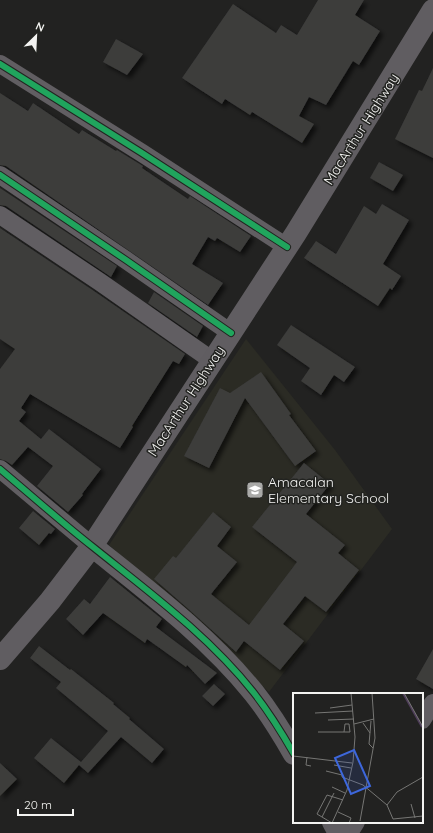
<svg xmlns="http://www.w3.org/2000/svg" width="433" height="833" viewBox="0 0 433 833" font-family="Quicksand,sans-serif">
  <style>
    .built { fill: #2b2b24 }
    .building { fill: #3c3c3b; filter: url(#shadow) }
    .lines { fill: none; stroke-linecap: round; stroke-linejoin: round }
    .minor { stroke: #615e62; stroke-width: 18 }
    .tertiary { stroke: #615e62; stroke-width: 22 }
    .trunk { stroke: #605d61; stroke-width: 22 }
    .cycleway-casing { stroke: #222320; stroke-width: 8 }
    .cycleway { stroke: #20a55d; stroke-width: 6 }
    .labels { text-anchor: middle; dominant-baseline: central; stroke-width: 3; stroke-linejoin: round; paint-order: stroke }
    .street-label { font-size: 14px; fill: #f3f3f1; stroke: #222320 }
    .poi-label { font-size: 14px; fill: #f3f3f1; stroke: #222320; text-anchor: start }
    .inset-river { fill: none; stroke: #4e3d59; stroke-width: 2 }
    .inset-road { fill: none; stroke: #767674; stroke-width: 1 }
    .view { fill: #3d67dc; fill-opacity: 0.15; stroke: #3d67dc; stroke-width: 2 }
    .inset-edge { fill: none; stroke: #f3f3f1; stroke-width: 2 }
  </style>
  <defs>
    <filter id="shadow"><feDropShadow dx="3.5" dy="3.5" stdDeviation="2" flood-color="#0009"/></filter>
  </defs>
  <rect width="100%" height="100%" fill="#222221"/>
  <path class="built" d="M246,339L335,450L392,529L269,692L109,545Z"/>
  <path class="building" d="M318,0H364L355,15L380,31L359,65L353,61L326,105L309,97L299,116L314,124L302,143L252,112L250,115L225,99L222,104L182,78L233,4L276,33L281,25L297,35Z
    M116,39L143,54L127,75L103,62Z
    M433,68V158L395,139L419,90L422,91Z
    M0,93L28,111L33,103L79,134L82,130L116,151L117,150L143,166L142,168L188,199L190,196L251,236L240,252L217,238L215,241L208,237L192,264L223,283L208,305L6,166L0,165Z
    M379,162L403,175L393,191L370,178Z
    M0,188L117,266L111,277L6,206L0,205Z
    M382,204L409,220L383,264L401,276L392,290L390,288L378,306L304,258L316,241L336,254L364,206L376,214Z
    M0,228L94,291L185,354L179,364L173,361L132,426L133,427L120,448L30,394L21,408L26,412L19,421L41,439L49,429L101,469L82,494L83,495L68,512L37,486L53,466L28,447L12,465L6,461L0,459V369L15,349L0,339Z
    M154,292L203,326L197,337L148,303Z
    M291,325L355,367L344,382L334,375L321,395L301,381L310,368L277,345Z
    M261,372L291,414L289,415L316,451L295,466L245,398L209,468L184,456L220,388L230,393Z
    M304,463L330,484L306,514L345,545L338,553L359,570L326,612L305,596L283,624L304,641L280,670L244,641L236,652L185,606L154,579L173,556L176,558L213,512L231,527L217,546L237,562L211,594L249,625L297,562L252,527Z
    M33,511L55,529L51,534L49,533L39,545L19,528Z
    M110,577L162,619L156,627L217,673L205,684L187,665L186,667L147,639L145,643L103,613L83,635L66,619L84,599L90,604Z
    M39,646L70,670L71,669L114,703L113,704L130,718L129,719L164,749L152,763L121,737L88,773L79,765L64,783L34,758L51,738L81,762L108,731L56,688L61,682L30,658Z
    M433,649V689L416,679Z
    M214,684L225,694L213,706L202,696Z
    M0,763L17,779L0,796Z"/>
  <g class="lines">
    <path class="minor" d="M0,64L142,153L287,247
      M0,175L126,260L231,333
      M0,215L100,282L213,361
      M0,469L92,546
      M422,720L433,703
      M349,833L356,822"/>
    <path class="tertiary" d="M92,546C148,591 208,636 254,693C269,712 282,733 294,754
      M333,822L339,833"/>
    <path class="trunk" d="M0,659L50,601L92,546L296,233L433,10"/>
    <g class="cycleway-casing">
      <path id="cycleway" d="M0,64L142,153L287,247
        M0,175L126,260L231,333
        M0,469C31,495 61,522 93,547C149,592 209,636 254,693C269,712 282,733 294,754"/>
    </g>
    <use href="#cycleway" class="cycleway"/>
  </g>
  <defs>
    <g id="school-square" transform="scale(0.9)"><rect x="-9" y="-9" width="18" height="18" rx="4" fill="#aaaaa8" stroke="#222320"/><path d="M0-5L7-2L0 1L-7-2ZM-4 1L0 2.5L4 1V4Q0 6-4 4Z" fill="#fff"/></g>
  </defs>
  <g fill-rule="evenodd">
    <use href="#school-square" x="255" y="490"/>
  </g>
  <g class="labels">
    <g class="street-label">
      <text transform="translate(361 129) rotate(-58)">MacArthur Highway</text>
      <text transform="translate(186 401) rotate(-57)">MacArthur Highway</text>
    </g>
    <g class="poi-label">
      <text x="268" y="482">Amacalan<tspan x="268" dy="16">Elementary School</tspan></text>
    </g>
  </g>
  <g transform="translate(293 693)">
    <rect width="130" height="130" fill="#222221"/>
    <path class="inset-river" d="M110,0L129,34"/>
    <path class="inset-road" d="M111,0L130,34M37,15L59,12M22,20L60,18M35,27L61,26M78,28L76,51L80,55M70,30L77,40M61,31L81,26M25,39H57M51,39L52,31H56L57,39M0,63L59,70M14,64L13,72L18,73M41,72L58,75M33,78L49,82V84L70,92L94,112L100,126L130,123M39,94L52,100M118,111L122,125M94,112L104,99L130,84M45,119L58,125L56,130M29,124L41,100M67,128L82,45L79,0M39,130L24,121L34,102L50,107M39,130L54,97L60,69L62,44L58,0"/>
    <path class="view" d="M61,57L77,93L58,101L42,65Z"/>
    <rect width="130" height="130" class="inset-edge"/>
  </g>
  <g transform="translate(36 36) rotate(24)" stroke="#222320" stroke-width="3" paint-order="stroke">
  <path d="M0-3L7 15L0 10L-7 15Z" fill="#f3f3f1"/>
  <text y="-6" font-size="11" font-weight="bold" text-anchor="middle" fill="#f3f3f1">N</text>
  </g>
  <path d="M18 809v6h55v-6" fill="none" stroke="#f3f3f1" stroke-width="2"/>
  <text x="24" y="809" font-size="12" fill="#f3f3f1" stroke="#222320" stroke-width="3" paint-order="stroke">20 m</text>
</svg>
